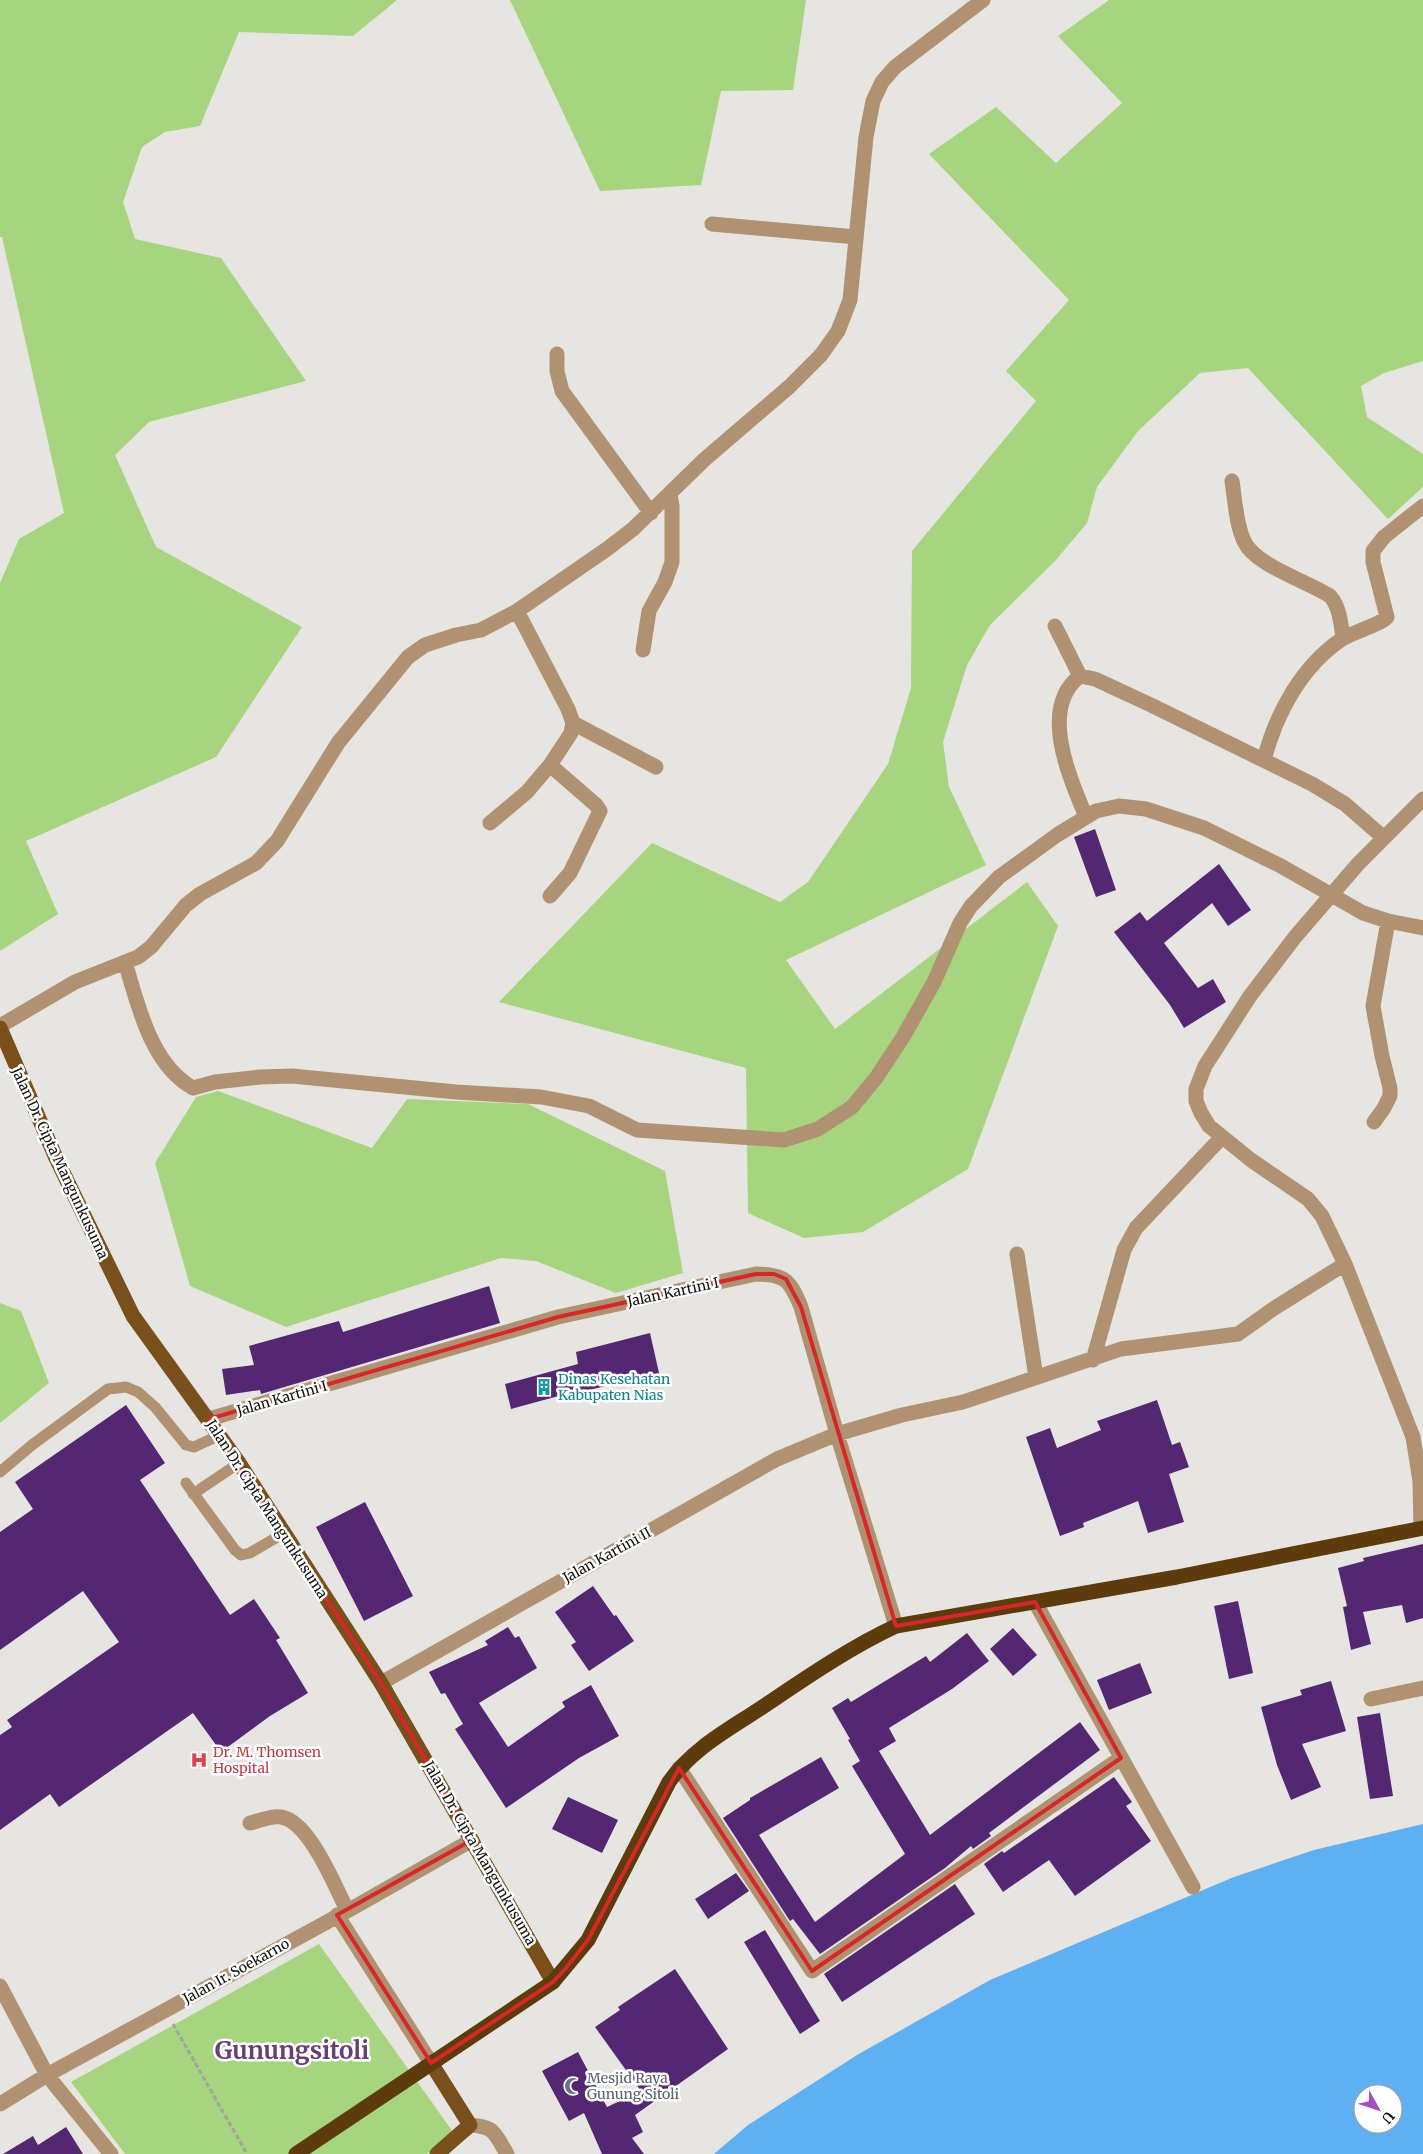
<svg xmlns="http://www.w3.org/2000/svg" width="1423" height="2154" viewBox="0 0 1423 2154" font-family="Merriweather,serif">
  <style>
    .green { fill: #a7d47e }
    .water { fill: #5faff3; fill-rule: evenodd }
    .building { fill: #542772 }
    .lines { fill: none; stroke-linecap: round; stroke-linejoin: round }
    .path { stroke: #a4a3a0; stroke-width: 3; stroke-dasharray: 5 2.5; stroke-linecap: butt }
    .lane { stroke: #b09272; stroke-width: 11 }
    .street { stroke: #b09272; stroke-width: 15 }
    .primary { stroke: #794f1b; stroke-width: 15 }
    .highway { stroke: #5d3b0c; stroke-width: 15 }
    .marked { fill: none; stroke: #d62828; stroke-width: 4; stroke-linejoin: round }
    .labels { text-anchor: middle; dominant-baseline: central; stroke-width: 5; stroke-linejoin: round; paint-order: stroke }
    .street-label { font-size: 14px; fill: #11110f; stroke: #fff }
    .culture-label { font-size: 14px; fill: #0d838f; stroke: #fff; text-anchor: start }
    .health-label { font-size: 14px; fill: #be3a42; stroke: #fff; text-anchor: start }
    .worship-label { font-size: 14px; fill: #5b616d; stroke: #fff; text-anchor: start }
    .town-label { font-size: 24px; font-weight: bold; fill: #683e76; stroke: #fff }
  </style>
  <rect width="100%" height="100%" fill="#e7e5e1"/>
  <path class="green" d="M0,0H397L353,36L239,32L200,126L165,132L142,147L123,202L135,239L221,258L306,381L149,422L115,455L156,547L302,627L216,757L26,841L58,914L0,951V583L19,539L64,513L2,237H0Z
    M510,0H806L793,90L721,91L701,185L600,191Z
    M1109,0H1423V361L1384,373L1361,386L1367,417L1423,454V487L1388,519L1248,368L1200,373L1138,431L1097,487L1087,523L1056,560L990,625L967,665L943,742L949,787L986,865L786,960L835,1029L1027,882L1058,926L968,1169L863,1232L804,1238L748,1213L746,1068L499,1002L652,843L780,902L808,882L888,764L911,688L912,551L1036,401L1006,371L1069,300L929,154L996,107L1056,163L1122,103L1058,36Z
    M218,1091L372,1148L407,1099L528,1104L665,1171L683,1273L616,1293L536,1261L501,1258L286,1327L190,1286L155,1163L196,1097Z
    M0,1303L21,1311L49,1383L0,1423Z
    M319,1944L453,2132L427,2154H125L71,2082Z"/>
  <path class="water" d="M1423,1824V2154H714L748,2125L857,2055L990,1980L1234,1877L1314,1850ZM1363,2094H1393V2124H1363Z"/>
  <path class="building" d="M1095,829L1116,890L1096,897L1074,837Z
    M1219,864L1251,910L1228,926L1212,903L1164,943L1198,988L1213,979L1226,1002L1184,1028L1170,1005L1114,932L1140,912L1147,921Z
    M489,1286L500,1323L261,1394L260,1390L226,1395L222,1369L254,1365L249,1346L339,1321L343,1332Z
    M650,1333L659,1373L585,1391L584,1389L511,1409L505,1384L578,1364L576,1352Z
    M1157,1400L1172,1445L1180,1442L1189,1467L1169,1474L1184,1522L1148,1533L1138,1501L1083,1523L1084,1527L1060,1536L1026,1437L1050,1428L1057,1448L1101,1430L1097,1421Z
    M126,1405L165,1463L140,1480L230,1615L254,1599L280,1638L276,1640L308,1693L270,1716L221,1752L193,1713L59,1807L50,1794L0,1830V1735L12,1727L7,1720L119,1642L83,1591L0,1650V1532L33,1509L15,1482Z
    M365,1502L413,1596L364,1621L316,1527Z
    M1423,1544V1618L1406,1623L1402,1605L1363,1612L1371,1644L1351,1650L1343,1607L1347,1606L1338,1568L1364,1561L1363,1558Z
    M593,1586L614,1616L616,1615L634,1641L589,1671L571,1645L576,1642L555,1612Z
    M1238,1601L1253,1673L1229,1679L1214,1606Z
    M508,1627L515,1638L519,1636L537,1668L479,1703L508,1747L565,1707L562,1702L591,1685L619,1736L579,1758L506,1808L455,1729L463,1724L445,1693L441,1694L429,1672L488,1645L485,1641Z
    M1013,1628L1037,1655L1013,1676L990,1649Z
    M967,1633L989,1661L952,1689L889,1728L896,1741L879,1751L930,1835L1080,1722L1100,1750L989,1833L991,1836L973,1849L971,1846L945,1868L820,1954L793,1919L790,1921L723,1818L750,1800V1798L821,1757L839,1788L759,1835L815,1922L905,1854L852,1766L860,1761L848,1740L850,1739L832,1708L848,1698L851,1702L926,1656L930,1662Z
    M1140,1663L1152,1693L1109,1710L1097,1680Z
    M1331,1681L1346,1731L1302,1744L1321,1787L1291,1800L1277,1765L1261,1707L1302,1695L1300,1690Z
    M1380,1713L1393,1796L1370,1799L1357,1717Z
    M1114,1777L1132,1802L1126,1806L1151,1841L1075,1896L1049,1860L1003,1892L984,1864L1002,1851L1004,1853Z
    M568,1797L618,1820L602,1853L552,1829Z
    M736,1873L749,1891L708,1919L695,1899Z
    M955,1884L975,1914L842,2002L824,1974Z
    M765,1930L820,2021L800,2034L744,1942Z
    M675,1969L728,2049L635,2115L643,2132L632,2138L644,2154H602L584,2113L569,2121L542,2071L578,2052L607,2107L641,2091L595,2027L620,2010L618,2007Z
    M66,2127L83,2154H3L33,2136L38,2145Z"/>
  <g class="lines">
    <path class="path" d="M173,2024L247,2154"/>
    <path class="lane" d="M0,1472L32,1445L108,1389L126,1387L138,1392L155,1407L186,1445L194,1447L220,1435
      M186,1483L235,1550L241,1555L250,1553L284,1533
      M193,1494L239,1463"/>
    <path class="street" d="M712,224L856,237
      M557,354V371L562,391L651,513
      M1232,481C1235,500 1236,524 1244,541C1254,565 1309,582 1330,596C1340,607 1341,625 1343,638
      M1055,626L1080,676
      M643,650L649,611L665,582L672,562V506L670,494
      M573,723L656,767
      M1264,760C1276,713 1302,666 1342,639C1353,632 1380,625 1387,617L1373,562V551L1384,537L1423,506
      M1086,817C1070,778 1038,708 1080,676L1095,679L1153,706L1312,784L1345,804L1384,838
      M490,823L527,792L550,765L571,733L573,723L568,709L517,611
      M550,896L570,873L600,811L596,805L550,765
      M125,962C138,1005 151,1065 193,1088L215,1082L260,1077L292,1076L456,1092L541,1097L589,1106L637,1130L784,1140L818,1129L852,1107L876,1078L903,1037L934,982L960,923L971,906L999,877L1057,835L1096,811L1119,806L1146,809L1204,828L1281,866L1363,913L1388,921L1423,928
      M0,1026L75,982L138,957L151,947L186,905L200,894L256,863L277,841L338,743L408,657L425,645L456,635L481,630L517,611L607,549L633,529L705,459L789,387L821,355L838,331L850,300L866,137L873,101L882,82L895,67L983,0
      M1374,1122L1384,1108L1390,1096V1088L1382,1056L1373,1006L1388,921
      M1017,1254L1036,1377
      M1093,1360L1124,1250L1136,1228L1222,1137
      M209,1419L558,1317L756,1274C786,1274 790,1281 801,1307L837,1434L896,1626
      M1421,1528L1420,1481L1413,1437L1345,1264L1322,1216L1308,1199L1251,1160L1209,1126L1201,1113L1196,1101V1089L1205,1066L1250,996L1295,937L1358,864L1423,799
      M1035,1602L1193,1887
      M381,1683L777,1459L837,1434L902,1415L963,1402L1121,1349L1238,1334L1273,1309L1345,1264
      M1371,1699L1423,1688
      M679,1768L812,1971L1121,1758
      M250,1823C260,1821 271,1815 281,1817C309,1821 335,1886 347,1910
      M337,1915L431,2063
      M0,1986L47,2075L111,2154
      M0,2104L47,2075L358,1905L472,1840
      M470,2125C496,2127 494,2133 507,2154"/>
    <path class="primary" d="M0,1028L56,1158L133,1316L239,1463L381,1683L553,1982
      M431,2063L470,2125L437,2154"/>
    <path class="highway" d="M296,2154L553,1982L588,1940L669,1782C691,1750 726,1731 758,1710C803,1680 847,1649 896,1626L1177,1577L1423,1528"/>
  </g>
  <path class="marked" d="M756,1274H774L786,1279L801,1307L896,1626L1035,1602L1121,1758L812,1971L679,1768L588,1940L566,1968L553,1982L431,2063L337,1915L472,1840L381,1683L209,1419L558,1317Z"/>
  <defs>
    <g id="building-bare" transform="scale(1.35)"><path d="M-4-6H4V6H1V3H-1V6H-4ZM-2.5-4.3h1.7v1.8h-1.7ZM.8-4.3h1.7v1.8H.8ZM-2.5-1h1.7V.8h-1.7ZM.8-1h1.7V.8H.8Z" fill="#0f9aa8" stroke="#fff" stroke-width="2.5" paint-order="stroke"/></g>
    <g id="hospital-bare" transform="scale(1.35)"><path d="M-5-5h3v3.5h4V-5h3V5h-3V1.5h-4V5h-3Z" fill="#e0444e" stroke="#fff" stroke-width="2.5" paint-order="stroke"/></g>
    <g id="mosque-bare" transform="scale(1.35)"><path d="M3.5-4.9A6 6 0 1 0 3.5 4.9A5 5 0 1 1 3.5-4.9Z" fill="#6b7280" stroke="#fff" stroke-width="2.5" paint-order="stroke"/></g>
  </defs>
  <g fill-rule="evenodd">
    <use href="#building-bare" x="544" y="1387"/>
    <use href="#hospital-bare" x="199" y="1760"/>
    <use href="#mosque-bare" x="573" y="2086"/>
  </g>
  <g class="labels">
    <g class="street-label">
      <text transform="translate(60 1163) rotate(65)">Jalan Dr. Cipta Mangunkusuma</text>
      <text transform="translate(673 1292) rotate(-12)">Jalan Kartini I</text>
      <text transform="translate(282 1398) rotate(-16)">Jalan Kartini I</text>
      <text transform="translate(267 1509) rotate(57)">Jalan Dr. Cipta Mangunkusuma</text>
      <text transform="translate(607 1555) rotate(-29)">Jalan Kartini II</text>
      <text transform="translate(480 1853) rotate(60)">Jalan Dr. Cipta Mangunkusuma</text>
      <text transform="translate(236 1971) rotate(-29)">Jalan Ir. Soekarno</text>
    </g>
    <g class="culture-label">
      <text x="558" y="1379">Dinas Kesehatan<tspan x="558" dy="16">Kabupaten Nias</tspan></text>
    </g>
    <g class="health-label">
      <text x="213" y="1752">Dr. M. Thomsen<tspan x="213" dy="16">Hospital</tspan></text>
    </g>
    <g class="worship-label">
      <text x="587" y="2078">Mesjid Raya<tspan x="587" dy="16">Gunung Sitoli</tspan></text>
    </g>
    <g class="town-label">
      <text x="292" y="2050">Gunungsitoli</text>
    </g>
  </g>
  <g transform="translate(1378 2109) rotate(130)"><circle r="24" fill="#ffffff" stroke="#a0a09f"/>
  <path d="M0-4L9 19L0 12L-9 19Z" fill="#a34fbe"/>
  <text y="-8" font-size="14" font-weight="bold" text-anchor="middle" fill="#11110f">U</text>
  </g>
</svg>
